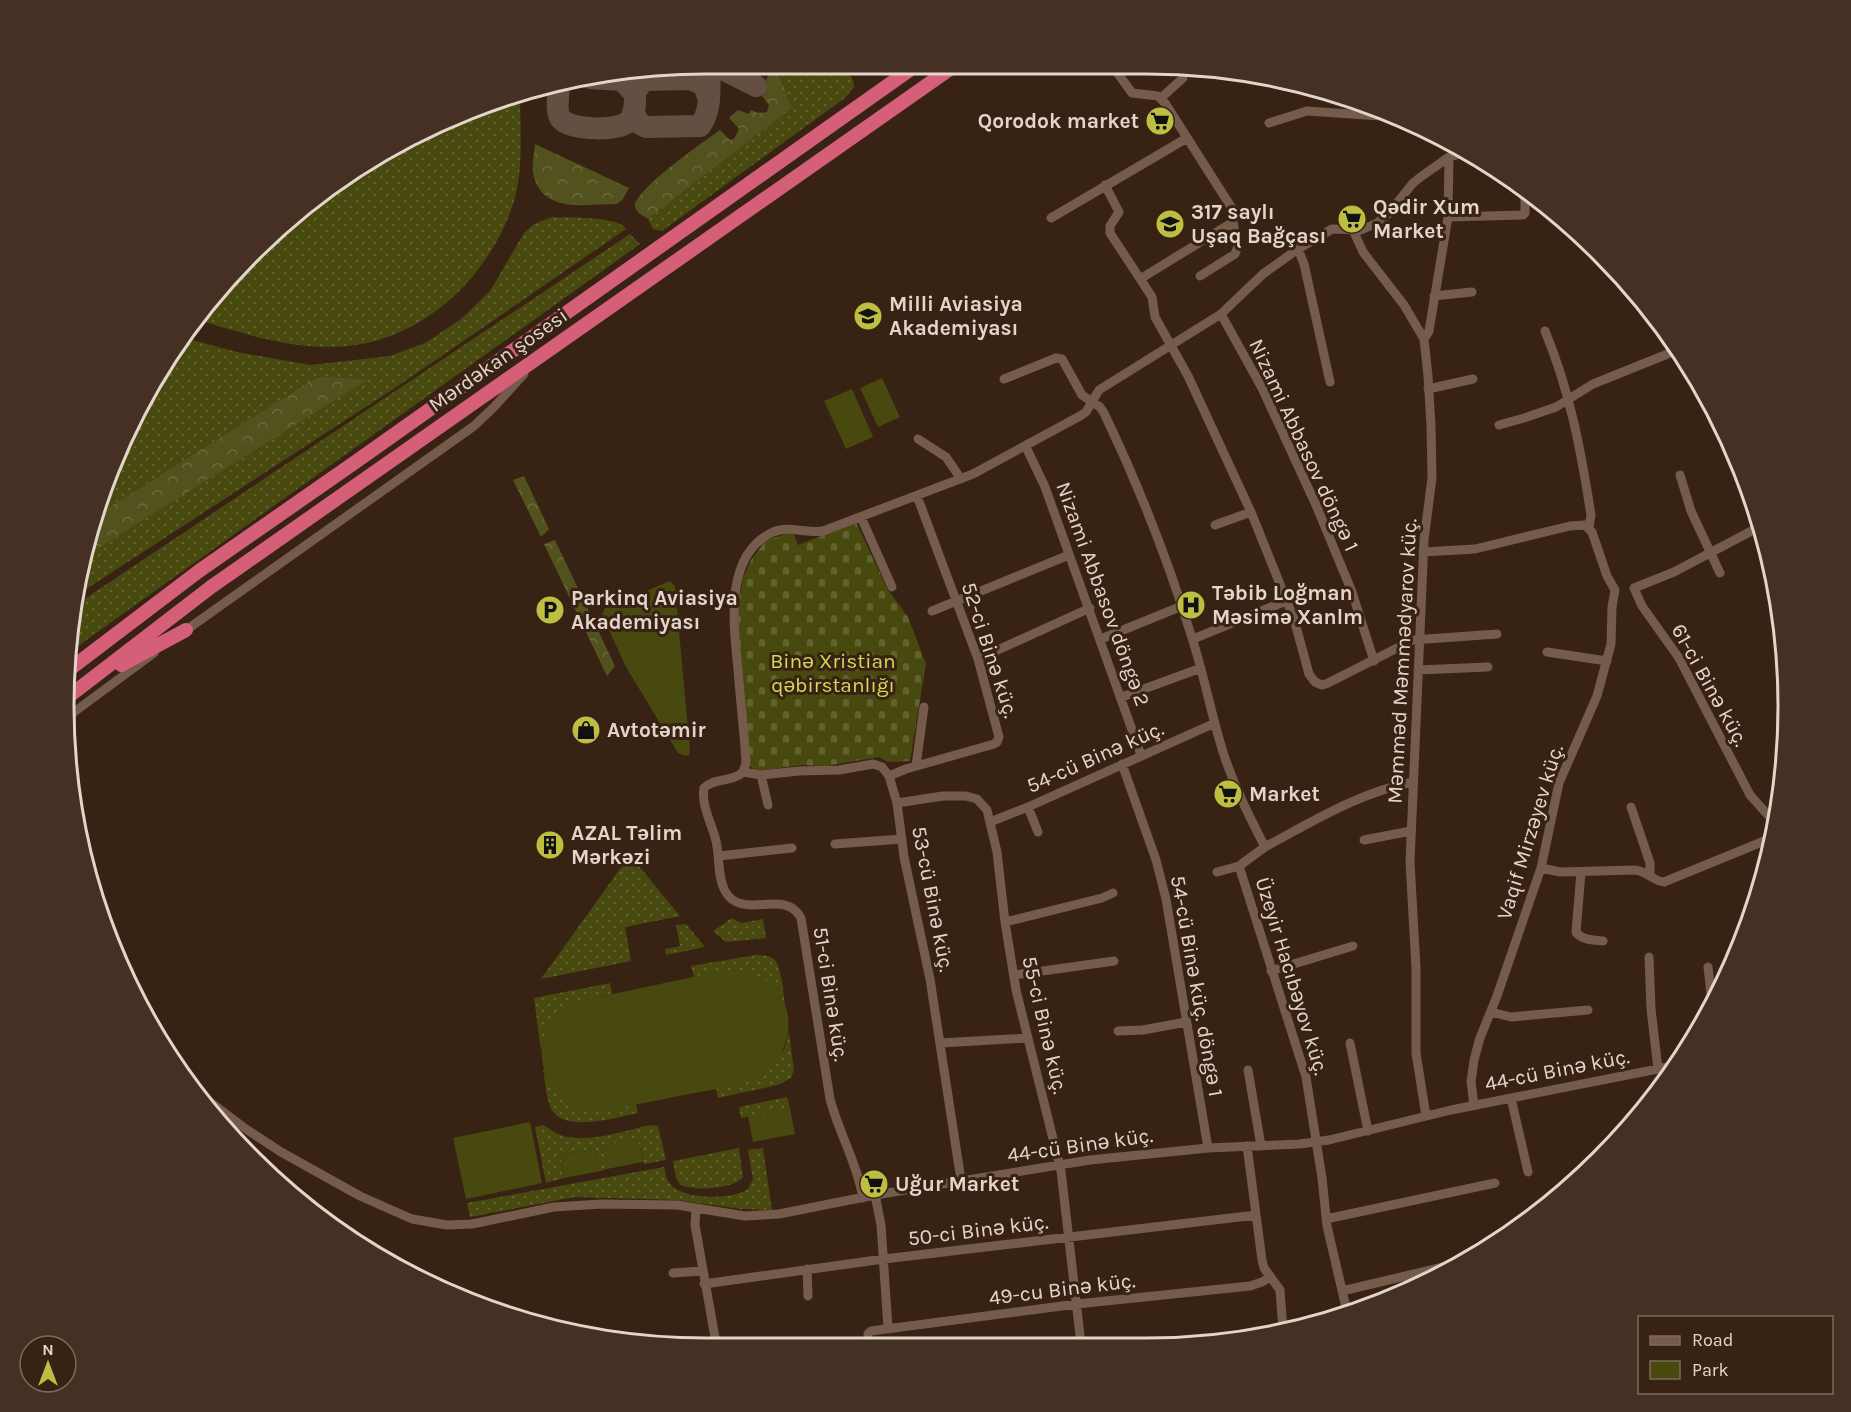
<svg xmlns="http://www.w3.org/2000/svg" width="1851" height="1412" viewBox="0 0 1851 1412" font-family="Karla,sans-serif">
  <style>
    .grass { fill: url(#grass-dots) }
    .forest { fill: url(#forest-crowns) }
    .cemetery { fill: url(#cemetery-stones) }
    .green { fill: #48490e }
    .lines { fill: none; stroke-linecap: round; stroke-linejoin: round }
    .taxiway { stroke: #644f42; stroke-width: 22 }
    .minor { stroke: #755b4c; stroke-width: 9 }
    .highway { stroke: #d55f79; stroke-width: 14 }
    .labels { text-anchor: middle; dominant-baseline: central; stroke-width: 6; stroke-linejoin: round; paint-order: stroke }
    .poi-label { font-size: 21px; font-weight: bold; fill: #e4d5cc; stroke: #382214; text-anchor: start }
    .street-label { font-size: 21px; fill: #e4d5cc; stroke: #382214 }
    .park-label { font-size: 21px; fill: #d5d856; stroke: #382214 }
    .rim { fill: none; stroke: #e4d5cc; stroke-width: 3 }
  </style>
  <defs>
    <pattern id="grass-dots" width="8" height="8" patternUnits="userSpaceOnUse" patternTransform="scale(1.5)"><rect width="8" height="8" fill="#48490e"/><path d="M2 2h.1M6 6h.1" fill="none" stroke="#626230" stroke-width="1.8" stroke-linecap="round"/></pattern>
    <pattern id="forest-crowns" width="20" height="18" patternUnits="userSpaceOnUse" patternTransform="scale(1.5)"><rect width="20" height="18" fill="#51521e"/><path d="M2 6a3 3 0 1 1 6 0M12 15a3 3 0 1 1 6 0" fill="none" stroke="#6a6a3e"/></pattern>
    <pattern id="cemetery-stones" width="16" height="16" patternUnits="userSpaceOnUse" patternTransform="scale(1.5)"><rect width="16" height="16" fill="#48490e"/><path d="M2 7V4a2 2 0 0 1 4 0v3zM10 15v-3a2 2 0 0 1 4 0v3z" fill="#626230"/></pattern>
  </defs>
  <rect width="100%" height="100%" fill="#382214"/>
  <path class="grass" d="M799,63C816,63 855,63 854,87L845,98L662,231L653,229L648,219L792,108L779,73Z
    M520,93C520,124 523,158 517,189C514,205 507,221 500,235C466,301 401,349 325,347C281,346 237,332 196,319L251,252L384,149Z
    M552,217C568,218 619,216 626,229L401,384L74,597L75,581L83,558L366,380L323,376L312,380L98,514L129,421L172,348L181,337L237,352L310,365L390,356L427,342L461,319L490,291L524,233L534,224Z
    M630,234L640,244L71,651L74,606Z
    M630,855L680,916L625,927L631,961L541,979Z
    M732,918L741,923L763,919L766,938L726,942L713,931Z
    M686,924L705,947L666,955L665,949L680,946L676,925Z
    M756,955C762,955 769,955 774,959C782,967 784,1000 786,1011C782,998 779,995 768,986C743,963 724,971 694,977L691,966Z
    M610,983L612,994C570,1003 552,1006 541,1051L534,998Z
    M789,1032L794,1070L791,1078L778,1085L718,1098L716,1089L739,1084L784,1050Z
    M543,1069L551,1086L601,1112L636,1104L638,1113C617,1117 560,1135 550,1106C546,1095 545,1081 543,1069Z
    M787,1097L790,1108L741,1118L739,1107Z
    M543,1125C549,1128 554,1133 560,1135C587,1144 623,1131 650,1125L658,1126L666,1160L644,1164L638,1139L603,1146L607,1169L600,1171L595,1148L560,1155L564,1178L546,1183L535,1127Z
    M739,1148L743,1177C735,1189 691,1192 680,1184C674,1179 675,1167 673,1161Z
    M763,1148L772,1210L741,1209L677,1200L575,1197L470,1217L467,1203L664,1167C666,1174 666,1180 671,1185C685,1200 732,1200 748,1189L753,1179L748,1150Z"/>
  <path class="forest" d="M776,66L792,108L648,219C643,216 636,212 635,207C632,191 705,141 720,130L730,140L734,139L739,129L729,118L738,110L749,114L751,110L758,113L767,112L769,105L762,96C765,85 766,73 776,66Z
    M535,144L629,188L623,199L617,204C588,204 544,214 534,177C531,168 534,154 535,144Z
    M323,376L367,380L83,558L98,514L312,380Z
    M524,476L549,529L541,537L513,480Z
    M555,540L615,666L607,676L544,544Z"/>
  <path class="cemetery" d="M856,522L888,590L908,617L926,664L910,761L888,762L879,757L825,766L802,765L756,771L749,765L738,620L740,596L743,578L751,560L766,540L793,532L798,545Z"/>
  <path class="green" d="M882,378L900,417L878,427L860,388Z
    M852,389L873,437L846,449L824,401Z
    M670,581L675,586L690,751L689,755L685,756L678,753L626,667L602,615L605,608Z
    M726,970C747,969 769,978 781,997C797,1022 786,1059 762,1075C745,1086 720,1088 700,1092C667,1098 634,1105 601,1112C595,1111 588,1111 583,1110C542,1099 529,1045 556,1015C562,1009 572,1005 580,1001Z
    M790,1108L795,1134L753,1142L748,1116Z
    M530,1122L542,1183L466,1199L453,1138Z
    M638,1139L643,1162L607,1169L603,1146Z
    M595,1148L600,1171L564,1178L560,1155Z"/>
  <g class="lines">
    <path class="taxiway" d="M716,63L722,69L756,86
      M590,78L622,80L634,93L644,80L690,79L704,85L709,100
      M559,82C559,92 555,112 561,119C571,131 623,132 631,119C638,107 634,86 634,73
      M633,113L640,124L646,127L700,126C713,109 709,83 709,63"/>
    <path class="minor" d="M1111,64L1132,93L1158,96L1165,103L1233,210V222L1140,279
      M1161,98L1183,78
      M1269,123L1307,111L1396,117
      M1105,185L1119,212L1110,226V233L1152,297L1155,317L1188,376L1251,512L1294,619L1309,674L1315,682L1322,685L1328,683L1413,640L1497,634
      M1448,217L1523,215L1525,213V197
      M1051,218L1187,138
      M1353,230L1363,252L1404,305L1424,339L1428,376L1431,425L1432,478L1424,540L1410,862L1416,968V1053L1426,1116
      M1298,249L1304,264L1330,382
      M1200,276L1235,254L1238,246L1233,222
      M1434,296L1472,292
      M1221,314L1262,388L1316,505L1352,592L1374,661
      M1545,331C1570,391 1581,451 1591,515L1589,527
      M1424,339L1429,331L1448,217L1449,157
      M1004,379L1056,358L1062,359L1082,395L1100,407L1104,413C1139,486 1168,560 1192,638C1204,675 1211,714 1223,752C1234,786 1249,816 1265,847L1239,866L1306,1077L1322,1178L1327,1226L1348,1316
      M1428,389L1473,379
      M1499,425L1524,418L1556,407L1593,384L1680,349
      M918,439L946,457L961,479
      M1026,447L1045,487L1141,755
      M1680,475L1691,511L1720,573
      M861,517L892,587
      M1215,525L1251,512
      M1759,527L1674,572L1634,588L1642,606L1679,658L1750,795L1776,824
      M1423,552L1475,549L1570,526L1585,525L1592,532L1607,576L1615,590L1612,607L1611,644L1597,696L1559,783L1541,868L1497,996L1480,1038L1474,1060L1471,1082L1474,1105
      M932,611L1069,555
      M182,633L474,426L494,407L524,374
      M1101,639L1182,606
      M1193,639L1286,601
      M1547,652L1607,661
      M978,659L1090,608
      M1418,670L1488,667
      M1122,697L1201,668
      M66,718L154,653
      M1122,764L1156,860L1166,899L1208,1148
      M916,766L924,707
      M743,772L746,763L745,748C743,722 740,696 738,670C734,626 723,555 773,532C790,525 807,534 823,531L973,474L1080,416L1086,412L1099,390L1221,314L1263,274L1298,249L1332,229L1361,230L1377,223L1389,213L1413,183L1422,176L1449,157L1468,152
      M743,772L761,775L799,771L839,770L873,764L882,767L889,776L897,803L904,857L930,979L961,1180
      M743,772C732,783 714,777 704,788C701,806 712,824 716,841C720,857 717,876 725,891C742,922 785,887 801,918L830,1099C839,1133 857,1163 863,1198
      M761,775L768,805
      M889,776L906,769L994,744L997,742L999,737L978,659L917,496
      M897,803L943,796H966L977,799L987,810L997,852L1005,922L1016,990L1061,1171L1081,1344
      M1028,807L1038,832
      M1631,807L1650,863V874
      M990,822L1028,807L1215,723
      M1364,840L1411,831
      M835,844L902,839
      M1265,847C1312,822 1360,792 1413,782
      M719,856L792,848
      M1541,868L1560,872L1635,870C1647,871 1653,881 1664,882L1774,837
      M1217,872L1239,866
      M1581,872L1576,932C1581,940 1594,940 1603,941
      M1005,922L1102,898L1113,893
      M1649,957L1651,1009L1658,1069
      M1708,967L1712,1003
      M1271,971L1353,946
      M1014,975L1114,961
      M1491,1012L1511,1017L1588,1010
      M1118,1031L1143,1030L1186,1022
      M941,1043L1028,1038
      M1350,1043L1368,1131
      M1248,1070L1261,1146
      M193,1089L246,1129L281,1152L360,1196L412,1219L447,1225L472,1224L554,1207L601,1204L677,1205L745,1216L779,1214L875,1195L1090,1160L1208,1148L1300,1144L1329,1140L1451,1110L1678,1065
      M1511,1098L1528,1172
      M1247,1146L1262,1260L1264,1268L1280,1290L1283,1331
      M875,1195L881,1225L888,1328
      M696,1208L695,1225L716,1343
      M1326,1219L1495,1183
      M807,1269L808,1296
      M673,1273L702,1271
      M704,1284L884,1259L1256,1215
      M1342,1291L1456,1264
      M868,1343V1334L871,1331L1077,1304L1250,1286L1262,1282L1270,1277"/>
    <path class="highway" d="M121,665L186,630
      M70,669L199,571L354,463L918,64
      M68,697L211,587L957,64"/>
  </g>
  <defs>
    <g id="supermarket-disc" transform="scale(1.5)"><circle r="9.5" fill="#bebf42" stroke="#382214"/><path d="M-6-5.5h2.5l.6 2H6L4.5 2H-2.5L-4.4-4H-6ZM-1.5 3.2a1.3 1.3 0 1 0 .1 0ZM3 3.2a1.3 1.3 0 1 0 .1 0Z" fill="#111"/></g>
    <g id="school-disc" transform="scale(1.5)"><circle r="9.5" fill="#bebf42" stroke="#382214"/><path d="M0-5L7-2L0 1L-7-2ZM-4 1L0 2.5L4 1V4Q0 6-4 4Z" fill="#111"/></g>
    <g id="university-disc" transform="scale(1.5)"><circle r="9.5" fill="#bebf42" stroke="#382214"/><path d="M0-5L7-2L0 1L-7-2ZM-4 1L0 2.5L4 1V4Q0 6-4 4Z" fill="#111"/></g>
    <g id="hospital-disc" transform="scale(1.5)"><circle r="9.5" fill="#bebf42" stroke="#382214"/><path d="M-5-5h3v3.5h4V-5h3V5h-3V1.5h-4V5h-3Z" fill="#111"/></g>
    <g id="parking-disc" transform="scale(1.5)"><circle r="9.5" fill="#bebf42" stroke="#382214"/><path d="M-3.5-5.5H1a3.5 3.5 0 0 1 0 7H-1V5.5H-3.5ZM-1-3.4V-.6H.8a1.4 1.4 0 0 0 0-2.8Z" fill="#111"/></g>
    <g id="shop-disc" transform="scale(1.5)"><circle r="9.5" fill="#bebf42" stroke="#382214"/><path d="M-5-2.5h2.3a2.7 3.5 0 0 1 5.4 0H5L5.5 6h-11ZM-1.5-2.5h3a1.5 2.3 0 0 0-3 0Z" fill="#111"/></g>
    <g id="building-disc" transform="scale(1.5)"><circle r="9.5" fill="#bebf42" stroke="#382214"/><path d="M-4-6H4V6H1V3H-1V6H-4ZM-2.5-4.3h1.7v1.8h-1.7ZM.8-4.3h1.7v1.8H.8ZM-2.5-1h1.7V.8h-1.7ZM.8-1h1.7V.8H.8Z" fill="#111"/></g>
  </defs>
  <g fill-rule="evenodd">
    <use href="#supermarket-disc" x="1160" y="121"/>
    <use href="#supermarket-disc" x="1352" y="219"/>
    <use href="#school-disc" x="1170" y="224"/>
    <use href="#university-disc" x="868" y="316"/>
    <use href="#hospital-disc" x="1191" y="605"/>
    <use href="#parking-disc" x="550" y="610"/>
    <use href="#shop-disc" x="586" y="730"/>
    <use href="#supermarket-disc" x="1228" y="794"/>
    <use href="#building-disc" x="550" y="845"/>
    <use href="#supermarket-disc" x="874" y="1184"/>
  </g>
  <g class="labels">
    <g class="poi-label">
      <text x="1139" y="121" text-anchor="end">Qorodok market</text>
      <text x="1373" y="207">Qədir Xum<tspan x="1373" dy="24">Market</tspan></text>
      <text x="1191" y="212">317 saylı<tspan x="1191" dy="24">Uşaq Bağçası</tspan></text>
      <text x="889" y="304">Milli Aviasiya<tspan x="889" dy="24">Akademiyası</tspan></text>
      <text x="1212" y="593">Təbib Loğman<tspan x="1212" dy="24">Məsimə Xanlm</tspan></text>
      <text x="571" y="598">Parkinq Aviasiya<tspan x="571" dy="24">Akademiyası</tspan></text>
      <text x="607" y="730">Avtotəmir</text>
      <text x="1249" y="794">Market</text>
      <text x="571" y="833">AZAL Təlim<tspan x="571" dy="24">Mərkəzi</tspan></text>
      <text x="895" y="1184">Uğur Market</text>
    </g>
    <g class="street-label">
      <text transform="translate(498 360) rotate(-35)">Mərdəkan şosesi</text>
      <text transform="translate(1304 445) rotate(65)">Nizami Abbasov döngə 1</text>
      <text transform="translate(1103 594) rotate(70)">Nizami Abbasov döngə 2</text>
      <text transform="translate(990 650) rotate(72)">52-ci Binə küç.</text>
      <text transform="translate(1402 661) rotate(-87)">Məmməd Məmmədyarov küç.</text>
      <text transform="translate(1710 685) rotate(61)">61-ci Binə küç.</text>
      <text transform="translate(1095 757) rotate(-24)">54-cü Binə küç.</text>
      <text transform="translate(1530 832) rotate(-73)">Vaqif Mirzəyev küç.</text>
      <text transform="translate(933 899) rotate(79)">53-cü Binə küç.</text>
      <text transform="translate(1292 976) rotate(73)">Üzeyir Hacıbəyov küç.</text>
      <text transform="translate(1197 986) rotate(80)">54-cü Binə küç. döngə 1</text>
      <text transform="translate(831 994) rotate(81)">51-ci Binə küç.</text>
      <text transform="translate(1045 1025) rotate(77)">55-ci Binə küç.</text>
      <text transform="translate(1557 1070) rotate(-11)">44-cü Binə küç.</text>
      <text transform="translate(1080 1145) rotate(-8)">44-cü Binə küç.</text>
      <text transform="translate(978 1230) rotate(-7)">50-ci Binə küç.</text>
      <text transform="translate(1062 1289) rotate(-7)">49-cu Binə küç.</text>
    </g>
    <g class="park-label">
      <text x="833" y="661">Binə Xristian<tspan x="833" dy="24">qəbirstanlığı</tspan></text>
    </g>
  </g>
  <path d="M0 0H1851V1412H0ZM706 74H1146A632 632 0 0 1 1778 706V706A632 632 0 0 1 1146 1338H706A632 632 0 0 1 74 706V706A632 632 0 0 1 706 74Z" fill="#463023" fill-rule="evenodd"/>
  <path class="rim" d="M706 74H1146A632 632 0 0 1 1778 706V706A632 632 0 0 1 1146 1338H706A632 632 0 0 1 74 706V706A632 632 0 0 1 706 74Z"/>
  <rect x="1638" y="1316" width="195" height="78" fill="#382214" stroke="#7d6a5e" stroke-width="1.5"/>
  <rect x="1650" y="1336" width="30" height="9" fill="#755b4c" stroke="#7d6a5e" stroke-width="1.5"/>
  <text x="1692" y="1346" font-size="18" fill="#e4d5cc">Road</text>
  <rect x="1650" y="1361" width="30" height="18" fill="#48490e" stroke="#7d6a5e" stroke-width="1.5"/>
  <text x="1692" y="1376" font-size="18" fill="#e4d5cc">Park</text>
  <g transform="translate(48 1364)"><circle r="28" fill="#382214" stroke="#7d6a5e" stroke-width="1.5"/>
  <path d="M0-4.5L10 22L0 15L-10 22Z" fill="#bebf42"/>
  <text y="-9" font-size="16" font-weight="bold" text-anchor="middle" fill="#e4d5cc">N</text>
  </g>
</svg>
